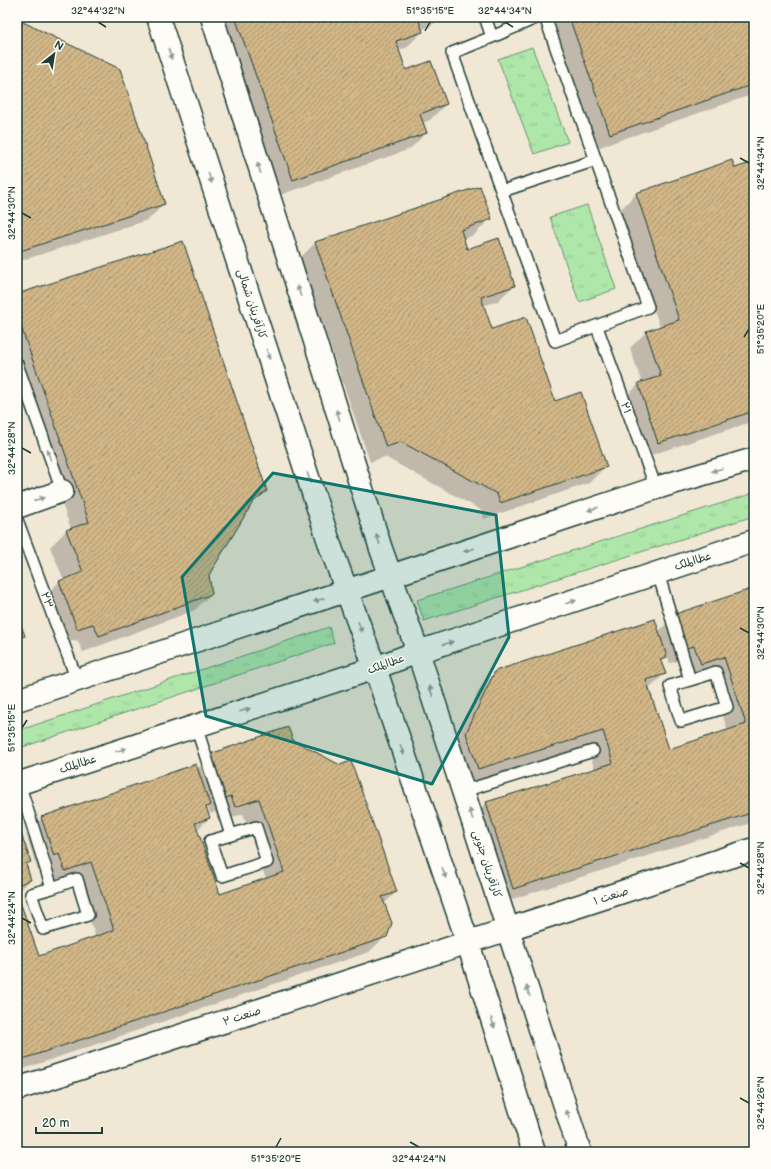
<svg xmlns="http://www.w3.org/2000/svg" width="771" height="1169" viewBox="0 0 771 1169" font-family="'Balsamiq Sans','Playpen Sans Arabic',sans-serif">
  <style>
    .built { fill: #f0e7d5 }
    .grass { fill: url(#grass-tufts); stroke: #679270 }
    .shadow { fill: #0003; fill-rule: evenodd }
    .building { fill: url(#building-hatch); stroke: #1f3d34 }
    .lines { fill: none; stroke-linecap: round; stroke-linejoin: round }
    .service-casing { stroke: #1f3d34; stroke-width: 14 }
    .minor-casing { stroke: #1f3d34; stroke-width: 25 }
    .tertiary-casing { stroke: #1f3d34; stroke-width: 25 }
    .secondary-casing { stroke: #1f3d34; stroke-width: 25 }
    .service { stroke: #fdfcf7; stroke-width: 11 }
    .minor { stroke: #fdfcf7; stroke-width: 22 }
    .tertiary { stroke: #fdfcf7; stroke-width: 22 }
    .secondary { stroke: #fdfcf7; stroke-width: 22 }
    .oneway { fill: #8e9c96 }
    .marked { fill: #0f766e; fill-opacity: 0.2; stroke: #0f766e; stroke-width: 3; stroke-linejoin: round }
    .ticks { fill: none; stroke: #1f3d34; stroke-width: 1.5 }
    .labels { text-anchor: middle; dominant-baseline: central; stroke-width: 3; stroke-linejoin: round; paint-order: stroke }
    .street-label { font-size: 11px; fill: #1f3d34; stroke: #fdfcf7 }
    .neatline { fill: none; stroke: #1f3d34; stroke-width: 1.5 }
    .ticks-label { font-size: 10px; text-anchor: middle; fill: #1f3d34 }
  </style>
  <defs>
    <pattern id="grass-tufts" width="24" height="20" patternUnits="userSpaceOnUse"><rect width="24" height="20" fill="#afe7ab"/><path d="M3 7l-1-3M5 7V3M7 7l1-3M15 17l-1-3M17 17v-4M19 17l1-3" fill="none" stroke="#96c794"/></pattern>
    <pattern id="building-hatch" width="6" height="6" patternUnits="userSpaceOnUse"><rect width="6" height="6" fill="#d1b687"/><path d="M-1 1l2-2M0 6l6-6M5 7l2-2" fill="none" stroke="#a9956f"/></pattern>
  </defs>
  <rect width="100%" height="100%" fill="#fdfcf7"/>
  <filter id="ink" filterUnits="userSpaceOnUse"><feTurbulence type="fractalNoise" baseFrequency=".025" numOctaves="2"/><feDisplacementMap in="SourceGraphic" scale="8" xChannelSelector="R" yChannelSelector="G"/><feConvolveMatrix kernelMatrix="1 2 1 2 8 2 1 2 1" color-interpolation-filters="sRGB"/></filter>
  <g filter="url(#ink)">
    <path class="built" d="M17,17H754V1152H17Z"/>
    <path class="grass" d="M532,47L568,142L534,154L498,59Z
      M587,205L616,289L579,302L550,217Z
      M754,493V516L424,621L417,600Z
      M329,627L334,643L17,749V731Z"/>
    <path class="shadow" d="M226,17H441L431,26L421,30L422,32L406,48L398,50L406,71L446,104L430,120L423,123L426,133L410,149L277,196L219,32Z
      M548,17H754V94L594,149Z
      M17,24L164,204L148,220L17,262Z
      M754,163V421L642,458L623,400L639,384L642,383L630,348L646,332L660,327L620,210L636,194L734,170Z
      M490,219L474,235L463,239L466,250L514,285L498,301L483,306L491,330L554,402L605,467L589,483L484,519L481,510L385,457L370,462L300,258L316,242Z
      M17,295L266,491L247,509L208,575L211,594L195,610L83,652L77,640L61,644L43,598L59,582L64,580L50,547L66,531L71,529L17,376Z
      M754,589V822L497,904L470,819L486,803L595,770L587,746L462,784L451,750L480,688L496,672L658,632L675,615ZM667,655L670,663L678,661L685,680L708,672L728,731L668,750L648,690L664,674L660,662Z
      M17,617L24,636L17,643Z
      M292,741L396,892L384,904L386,936L369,952L17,1071V896L38,957L96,938L75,877L49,886L43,869L38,871L26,834L42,818L197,769L211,755ZM208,807L210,814L215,812L219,822L243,814L266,879L219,895L197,830L209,818L206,809Z
      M17,827L30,861L25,866L30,880L17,892Z"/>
    <path class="building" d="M235,17H430L419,21L423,32L396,41L406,70L431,61L447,104L420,114L427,133L293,180Z
      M569,17H754V84L610,134Z
      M21,21L120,69L165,204L17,252V23Z
      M732,160L735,168L754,162V411L658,443L638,383L661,376L646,331L679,320L636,193Z
      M480,186L492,219L461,230L467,249L499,238L515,286L481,297L492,329L526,317L555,401L581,392L607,467L500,503L497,494L401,442L386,447L315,242Z
      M183,241L267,491L253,502L209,575L212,594L99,636L93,624L77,629L59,581L83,572L66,530L89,522L17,315V294Z
      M754,588V812L513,889L486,802L613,763L603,731L478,769L466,733L495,671L655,619L667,657L660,659L666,674L646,680L669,749L746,724L724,657L701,664L694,646L686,648L675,614Z
      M17,614L25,636L17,639Z
      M288,727L293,740L340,765L351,761L397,892L382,897L392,923L387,937L17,1061V893L39,956L114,930L91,862L65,871L59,854L54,856L41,817L196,764L210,805L206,807L210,818L195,823L220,894L284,872L259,799L235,807L231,796L226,798L210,754Z
      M18,825L31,862L26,864L31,880L17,885V826Z"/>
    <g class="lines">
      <g class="service-casing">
        <path id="service" d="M485,17L492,37
          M538,17L492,37L452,53L555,341L648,307L545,17
          M502,191L596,160
          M597,327L656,488
          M17,364L62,491
          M17,520L77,680
          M658,573L690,680L716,672L727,707L681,721L670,686L690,680
          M196,726L231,835L256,827L267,862L222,876L210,841L231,835
          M19,783L52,888L77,879L88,915L43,929L31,894L52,888
          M464,791L593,751"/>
      </g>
      <g class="minor-casing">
        <path id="minor" d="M17,507L62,491"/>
      </g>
      <g class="tertiary-casing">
        <path id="tertiary" d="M158,17L331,548L375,668L468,943L534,1152
          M212,17L381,549L418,652L580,1152
          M17,1089L754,849"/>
      </g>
      <g class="secondary-casing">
        <path id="secondary" d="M17,700L656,488L754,459
          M17,784L375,668L418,652L754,541"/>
      </g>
      <use href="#service" class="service"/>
      <use href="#minor" class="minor"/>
      <use href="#tertiary" class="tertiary"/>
      <use href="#secondary" class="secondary"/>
    </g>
    <defs><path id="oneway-solid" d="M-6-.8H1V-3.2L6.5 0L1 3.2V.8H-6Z"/></defs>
    <g class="oneway">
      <use href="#oneway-solid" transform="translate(170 54) rotate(72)"/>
      <use href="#oneway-solid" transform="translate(259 168) rotate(-108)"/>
      <use href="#oneway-solid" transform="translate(210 178) rotate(72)"/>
      <use href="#oneway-solid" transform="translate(299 291) rotate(-108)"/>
      <use href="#oneway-solid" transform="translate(268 354) rotate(72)"/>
      <use href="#oneway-solid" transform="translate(338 415) rotate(-108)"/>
      <use href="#oneway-solid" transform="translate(49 455) rotate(-109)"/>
      <use href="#oneway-solid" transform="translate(717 470) rotate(164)"/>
      <use href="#oneway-solid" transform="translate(309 478) rotate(72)"/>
      <use href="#oneway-solid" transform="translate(39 499) rotate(-19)"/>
      <use href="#oneway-solid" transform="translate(593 509) rotate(162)"/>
      <use href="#oneway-solid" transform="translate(378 539) rotate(-108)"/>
      <use href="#oneway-solid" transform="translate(469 550) rotate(162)"/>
      <use href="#oneway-solid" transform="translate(319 600) rotate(162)"/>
      <use href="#oneway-solid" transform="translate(571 602) rotate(-18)"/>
      <use href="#oneway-solid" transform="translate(360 627) rotate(71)"/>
      <use href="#oneway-solid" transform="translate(448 643) rotate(-18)"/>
      <use href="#oneway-solid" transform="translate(431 691) rotate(-108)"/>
      <use href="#oneway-solid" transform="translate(245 710) rotate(-18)"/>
      <use href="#oneway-solid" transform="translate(121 750) rotate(-18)"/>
      <use href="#oneway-solid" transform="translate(402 750) rotate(71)"/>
      <use href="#oneway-solid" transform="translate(471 814) rotate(-108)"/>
      <use href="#oneway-solid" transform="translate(444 873) rotate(71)"/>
      <use href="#oneway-solid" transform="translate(528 991) rotate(-108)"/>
      <use href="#oneway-solid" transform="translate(493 1023) rotate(72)"/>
      <use href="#oneway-solid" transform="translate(568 1115) rotate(-108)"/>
    </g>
  </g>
  <path class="marked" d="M273,473L496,515L509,637L432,784L206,716L182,577Z"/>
  <path class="ticks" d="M98,22L106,27M505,22L513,27M425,31L430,22M740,158L749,163M22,213L31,218M744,337L749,329M22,448L31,453M740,628L749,633M22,728L27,720M740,863L749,868M22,918L31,923M740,1098L749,1103M410,1142L419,1147M276,1147L281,1138"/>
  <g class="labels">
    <g class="street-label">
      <text transform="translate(252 304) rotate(72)">کارآفرینان شمالی</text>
      <text transform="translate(626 408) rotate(70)">۲۱</text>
      <text transform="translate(693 561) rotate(-18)">عطاالملک</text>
      <text transform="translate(47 600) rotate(70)">۲۳</text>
      <text transform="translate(386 664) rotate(-20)">عطاالملک</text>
      <text transform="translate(78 764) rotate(-18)">عطاالملک</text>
      <text transform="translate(487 864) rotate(72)">کارآفرینان جنوبی</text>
      <text transform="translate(611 896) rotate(-18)">صنعت ۱</text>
      <text transform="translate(242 1016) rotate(-18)">صنعت ۲</text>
    </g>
  </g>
  <rect width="771" height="1169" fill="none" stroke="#fdfcf7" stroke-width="44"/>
  <g transform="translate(54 54) rotate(30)" stroke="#fdfcf7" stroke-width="3" paint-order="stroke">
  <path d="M0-3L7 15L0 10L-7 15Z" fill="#1f3d34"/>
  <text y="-6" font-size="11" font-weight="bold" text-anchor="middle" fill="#1f3d34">N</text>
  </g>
  <path d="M36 1127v6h66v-6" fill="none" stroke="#1f3d34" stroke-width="2"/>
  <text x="42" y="1127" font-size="12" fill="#1f3d34" stroke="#fdfcf7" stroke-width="3" paint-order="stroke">20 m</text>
  <rect x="22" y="22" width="727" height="1125" class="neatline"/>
  <g class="ticks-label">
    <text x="98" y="14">32°44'32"N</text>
    <text x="430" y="14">51°35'15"E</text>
    <text x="505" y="14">32°44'34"N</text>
    <text transform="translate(760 163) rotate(-90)" y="4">32°44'34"N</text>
    <text transform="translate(11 213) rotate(-90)" y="4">32°44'30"N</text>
    <text transform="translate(760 329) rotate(-90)" y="4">51°35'20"E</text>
    <text transform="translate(11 448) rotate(-90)" y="4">32°44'28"N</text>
    <text transform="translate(760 633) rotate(-90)" y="4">32°44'30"N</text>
    <text transform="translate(11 728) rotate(-90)" y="4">51°35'15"E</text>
    <text transform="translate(760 868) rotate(-90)" y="4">32°44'28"N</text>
    <text transform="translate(11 918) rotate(-90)" y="4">32°44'24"N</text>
    <text transform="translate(760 1103) rotate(-90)" y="4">32°44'26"N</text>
    <text x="276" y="1162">51°35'20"E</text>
    <text x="419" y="1162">32°44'24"N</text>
  </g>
</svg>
